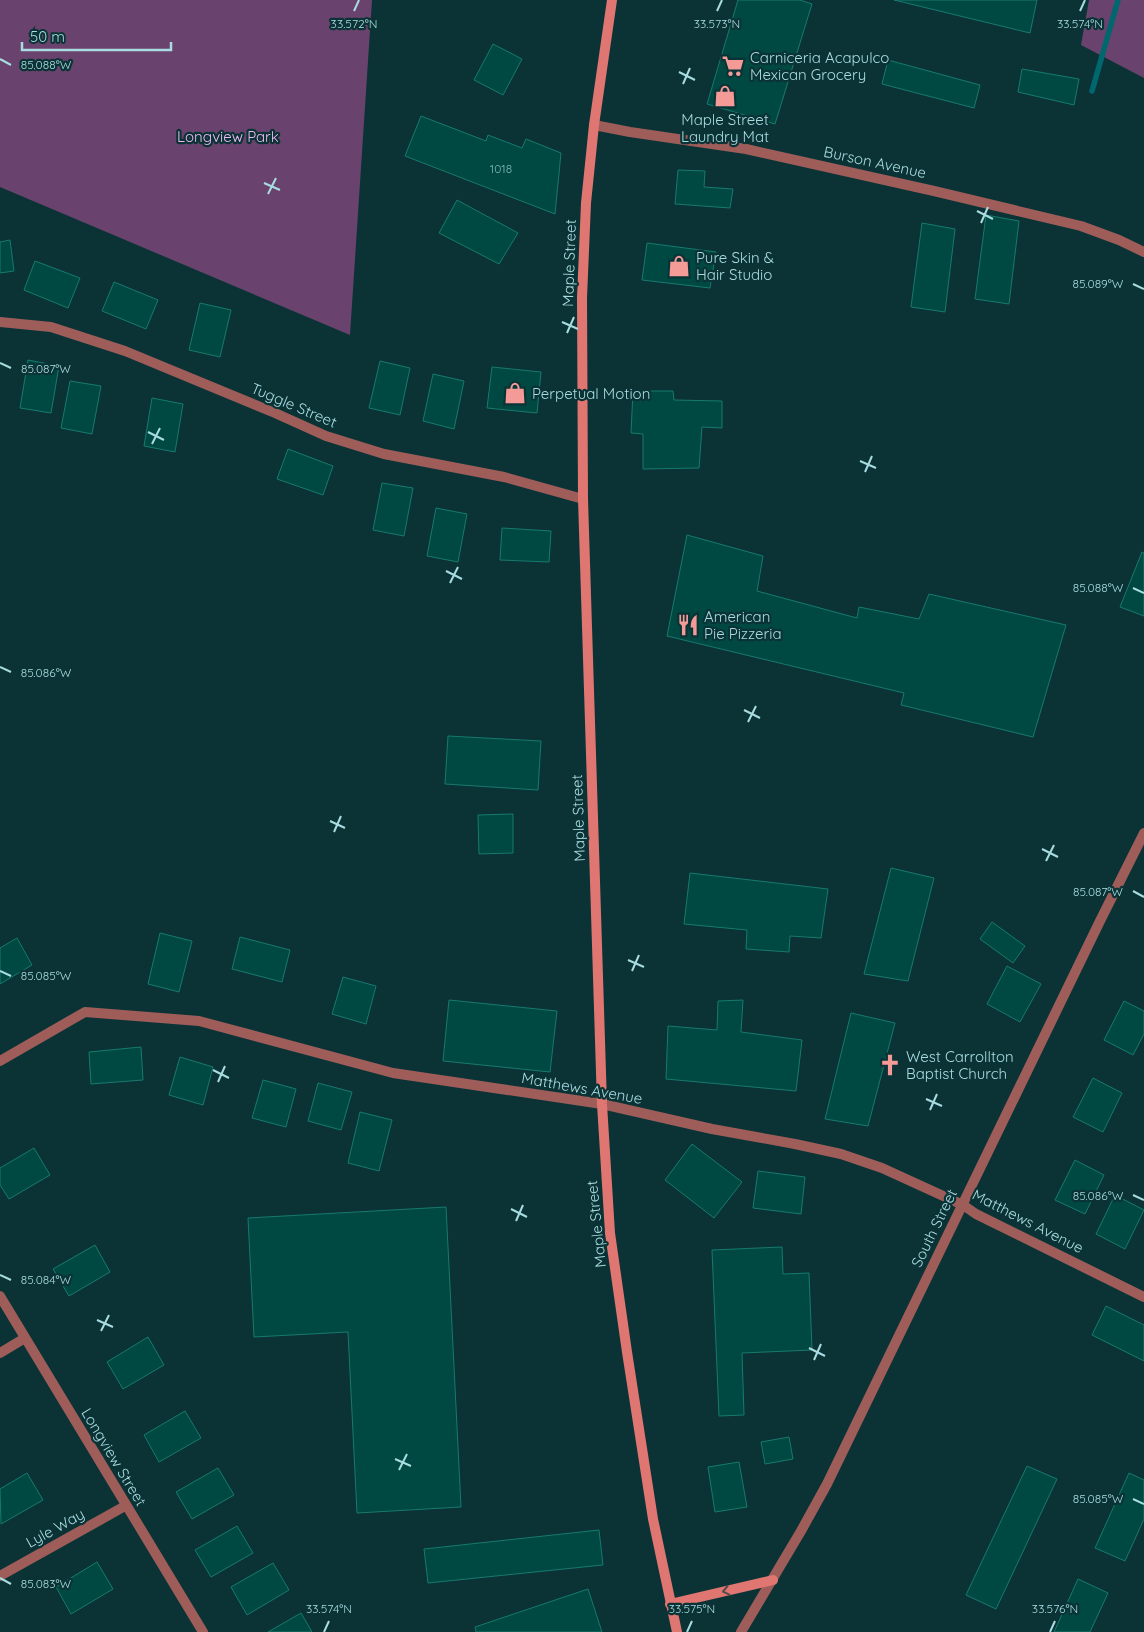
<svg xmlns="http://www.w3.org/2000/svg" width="1144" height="1632" viewBox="0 0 1144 1632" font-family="Quicksand,sans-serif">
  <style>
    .green { fill: #69436e }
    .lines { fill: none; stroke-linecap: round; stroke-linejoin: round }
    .stream { stroke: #00676e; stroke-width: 5.5 }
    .building { fill: #004942; stroke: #177a6f }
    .minor { stroke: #9f5d5a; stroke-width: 10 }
    .tertiary { stroke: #9f5d5a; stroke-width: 10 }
    .secondary { stroke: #df7672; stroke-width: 10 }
    .oneway { stroke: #554a4b }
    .ticks { fill: none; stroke: #a8dce1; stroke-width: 2 }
    .labels { text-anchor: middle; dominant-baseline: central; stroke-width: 4.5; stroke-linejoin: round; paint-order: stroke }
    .number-label { font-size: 12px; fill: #7eb7b9 }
    .poi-label { font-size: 15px; fill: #a8dce1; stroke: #0b3336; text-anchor: start }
    .park-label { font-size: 15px; fill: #f0baf5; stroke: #0b3336 }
    .street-label { font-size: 15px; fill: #a8dce1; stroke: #0b3336 }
    .ticks-label { font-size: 12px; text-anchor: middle; fill: #a8dce1; stroke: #0b3336; stroke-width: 4.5; stroke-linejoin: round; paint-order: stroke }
  </style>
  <rect width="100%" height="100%" fill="#0b3336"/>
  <path class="green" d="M0,0H372L350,335L0,187Z
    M1089,0H1144V78L1081,45Z"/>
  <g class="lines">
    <path class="stream" d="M1092,91L1118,0"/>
  </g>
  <path class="building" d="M738,0H800L812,4L775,124L707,104Z
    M894,0H1037L1030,33Z
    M493,44L522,59L503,95L474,80Z
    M888,60L980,85L974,108L882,84Z
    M1022,69L1079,79L1074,105L1018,92Z
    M421,116L486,141L488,135L522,148L526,139L561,153L555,214L405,156Z
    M678,170L705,171L704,187L733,189L730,208L675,204Z
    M457,200L518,233L499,264L439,233Z
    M986,215L1019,221L1009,304L975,299Z
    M922,223L955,229L945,312L911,307Z
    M10,240L14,271L0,273V242Z
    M647,243L716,252L710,288L642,280Z
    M35,261L80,278L68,308L24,290Z
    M114,282L158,300L146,329L102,311Z
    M200,303L231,310L220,357L189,350Z
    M28,360L59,366L51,413L20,408Z
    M380,361L410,368L400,415L369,408Z
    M492,367L541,372L537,413L487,408Z
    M433,374L464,381L454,429L423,421Z
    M70,381L101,386L92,434L61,428Z
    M633,391H673L674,400L722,401V428L702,427L699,468L643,469V434L631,433Z
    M152,398L183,404L175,452L144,446Z
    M288,449L333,466L323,495L277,479Z
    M382,483L413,488L404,536L373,530Z
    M436,508L467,514L458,562L427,556Z
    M502,528L551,531L549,562L500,560Z
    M687,535L763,556L757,591L857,618L859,607L919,619L929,594L1066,625L1033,737L901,705L904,693L667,636Z
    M1142,552L1144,553V616L1120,607Z
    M448,736L541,741L538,790L445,784Z
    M513,814V853L479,854L478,815Z
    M891,868L934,878L908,981L864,974Z
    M690,873L828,889L821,938L790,936L789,952L746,949L747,930L684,924Z
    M992,922L1025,946L1013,963L980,939Z
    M160,933L192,941L179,992L148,984Z
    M240,937L290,950L282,982L232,969Z
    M17,938L32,965L0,984V948Z
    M1007,966L1041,984L1020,1022L987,1004Z
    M343,977L376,986L366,1024L332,1014Z
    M449,1000L557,1011L550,1072L443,1061Z
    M743,1000L741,1032L802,1040L796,1091L666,1079L668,1026L717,1030L718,1001Z
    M1124,1001L1144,1011V1034L1133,1055L1104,1040Z
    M851,1013L895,1023L868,1126L825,1119Z
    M141,1047L143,1080L91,1084L89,1052Z
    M180,1057L213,1067L203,1105L169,1095Z
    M1093,1078L1122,1093L1103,1132L1073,1117Z
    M263,1080L296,1089L286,1127L252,1118Z
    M318,1083L352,1092L341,1130L308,1121Z
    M360,1112L392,1120L379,1171L348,1163Z
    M692,1144L742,1182L714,1218L665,1180Z
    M34,1148L50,1175L9,1199L0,1185V1168Z
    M1075,1160L1104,1175L1085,1214L1055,1200Z
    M758,1171L805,1177L801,1214L753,1208Z
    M1115,1195L1144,1210L1125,1249L1096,1234Z
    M446,1207L461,1507L357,1513L348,1332L254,1337L248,1218Z
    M95,1245L110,1272L69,1296L53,1269Z
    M782,1247L783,1274L809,1273L812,1350L742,1353L744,1415L719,1416L712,1250Z
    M1106,1306L1144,1325V1361L1092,1335Z
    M148,1337L164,1365L123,1389L107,1362Z
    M185,1411L201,1438L159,1462L144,1435Z
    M789,1437L793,1459L765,1464L761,1442Z
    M739,1462L747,1507L715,1512L708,1467Z
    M1027,1466L1057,1479L996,1609L966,1595Z
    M218,1468L234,1495L192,1519L176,1492Z
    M27,1473L43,1500L1,1524L0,1489Z
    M1129,1473L1144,1480V1519L1125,1561L1095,1548Z
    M237,1526L253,1553L211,1577L195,1550Z
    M599,1530L603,1565L428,1583L424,1549Z
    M97,1562L113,1589L71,1614L56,1587Z
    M273,1563L289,1590L247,1615L231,1587Z
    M1078,1579L1108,1593L1090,1632H1054Z
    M588,1589L602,1632H476L475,1627Z
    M301,1613L312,1632H268Z"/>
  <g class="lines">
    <path class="minor" d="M594,125L630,132L746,149L934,191L1081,226L1119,240L1144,252
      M0,322L51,327L125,351L275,413L326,436L384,454L504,477L583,499
      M0,1061L85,1012L199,1021L393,1073L602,1104L712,1129L795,1144L841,1154L882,1168L963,1205L976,1214L1144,1297
      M0,1296L203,1632
      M0,1353L25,1338
      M0,1576L125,1506"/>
    <path class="tertiary" d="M741,1632L801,1531L827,1484L1099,923L1144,833"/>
    <path class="secondary" d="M612,0L594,125L586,203L582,298L583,499L602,1104L610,1233L627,1352L653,1519L677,1632
      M670,1604L773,1580"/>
  </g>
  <defs><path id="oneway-chevron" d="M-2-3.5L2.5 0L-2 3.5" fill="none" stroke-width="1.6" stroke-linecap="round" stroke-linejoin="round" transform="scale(1.25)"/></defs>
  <use class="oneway" href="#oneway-chevron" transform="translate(726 1591) rotate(167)"/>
  <path class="ticks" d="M354,11L359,0M717,11L722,0M1080,11L1085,0M0,59L11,65M679,72L695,80M683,84L690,68M264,183L280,190M268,194L276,178M977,211L993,219M981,223L988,207M1133,284L1144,289M562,322L578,329M567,333L574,317M0,363L11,368M148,432L164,440M152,444L160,428M860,461L876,468M865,472L872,456M446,571L462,579M450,583L458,567M1133,588L1144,593M0,667L11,672M744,710L760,718M748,722L756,706M330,821L345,828M334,832L341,816M1042,849L1058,857M1046,861L1054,845M1133,891L1144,897M628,960L644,967M0,971L11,976M632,971L639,955M213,1070L229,1078M218,1082L225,1066M926,1099L942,1106M930,1110L937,1094M1133,1195L1144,1200M511,1209L527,1217M516,1221L523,1205M0,1275L11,1280M97,1320L113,1327M101,1331L109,1315M809,1348L825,1356M814,1360L821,1344M395,1459L411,1466M399,1470L407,1454M1133,1499L1144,1504M0,1578L11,1584M324,1632L329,1621M687,1632L692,1621M1050,1632L1055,1621"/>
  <defs>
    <g id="supermarket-bare" transform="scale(1.725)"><path d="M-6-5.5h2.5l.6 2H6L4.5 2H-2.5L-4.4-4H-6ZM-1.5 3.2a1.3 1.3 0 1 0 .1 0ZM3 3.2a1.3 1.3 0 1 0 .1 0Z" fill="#f59b97" stroke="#0b3336" stroke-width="2.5" paint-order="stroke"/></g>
    <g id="shop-bare" transform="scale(1.725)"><path d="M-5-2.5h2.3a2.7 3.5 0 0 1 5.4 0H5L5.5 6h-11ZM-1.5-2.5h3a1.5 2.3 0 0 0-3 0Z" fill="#f59b97" stroke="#0b3336" stroke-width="2.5" paint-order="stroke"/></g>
    <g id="restaurant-bare" transform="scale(1.725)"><path d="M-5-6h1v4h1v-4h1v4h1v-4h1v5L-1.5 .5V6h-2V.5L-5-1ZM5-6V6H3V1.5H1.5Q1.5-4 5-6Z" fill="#f59b97" stroke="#0b3336" stroke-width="2.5" paint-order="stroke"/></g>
    <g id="church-bare" transform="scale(1.725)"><path d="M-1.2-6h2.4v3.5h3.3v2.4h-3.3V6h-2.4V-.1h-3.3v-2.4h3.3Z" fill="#f59b97" stroke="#0b3336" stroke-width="2.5" paint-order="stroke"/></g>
  </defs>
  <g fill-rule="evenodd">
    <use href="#supermarket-bare" x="733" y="66"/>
    <use href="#shop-bare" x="725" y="96"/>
    <use href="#shop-bare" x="679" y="266"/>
    <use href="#shop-bare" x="515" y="393"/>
    <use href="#restaurant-bare" x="688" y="625"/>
    <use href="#church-bare" x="890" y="1065"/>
  </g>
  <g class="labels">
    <g class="number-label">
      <text x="501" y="168">1018</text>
    </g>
    <g class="poi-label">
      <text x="750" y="57">Carniceria Acapulco<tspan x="750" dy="17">Mexican Grocery</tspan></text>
      <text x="725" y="119" text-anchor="middle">Maple Street<tspan x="725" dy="17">Laundry Mat</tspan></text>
      <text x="696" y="257">Pure Skin &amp;<tspan x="696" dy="17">Hair Studio</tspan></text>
      <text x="532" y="393">Perpetual Motion</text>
      <text x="704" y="616">American<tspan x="704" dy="17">Pie Pizzeria</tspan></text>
      <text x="906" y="1056">West Carrollton<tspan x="906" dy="17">Baptist Church</tspan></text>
    </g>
    <g class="park-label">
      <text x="228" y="136">Longview Park</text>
    </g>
    <g class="street-label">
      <text transform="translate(875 162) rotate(12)">Burson Avenue</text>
      <text transform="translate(569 263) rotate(-88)">Maple Street</text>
      <text transform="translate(294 405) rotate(23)">Tuggle Street</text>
      <text transform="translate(578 818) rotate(-92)">Maple Street</text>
      <text transform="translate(582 1088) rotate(10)">Matthews Avenue</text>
      <text transform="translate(1028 1221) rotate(27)">Matthews Avenue</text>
      <text transform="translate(596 1224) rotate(-96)">Maple Street</text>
      <text transform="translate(934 1228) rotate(-64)">South Street</text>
      <text transform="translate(114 1457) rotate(59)">Longview Street</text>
      <text transform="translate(55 1528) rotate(-29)">Lyle Way</text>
    </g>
  </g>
  <g class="ticks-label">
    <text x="354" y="28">33.572°N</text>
    <text x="717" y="28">33.573°N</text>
    <text x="1080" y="28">33.574°N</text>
    <text x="46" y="69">85.088°W</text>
    <text x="1098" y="288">85.089°W</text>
    <text x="46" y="373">85.087°W</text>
    <text x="1098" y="592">85.088°W</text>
    <text x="46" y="677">85.086°W</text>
    <text x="1098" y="896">85.087°W</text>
    <text x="46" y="980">85.085°W</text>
    <text x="1098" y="1200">85.086°W</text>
    <text x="46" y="1284">85.084°W</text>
    <text x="1098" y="1503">85.085°W</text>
    <text x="46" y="1588">85.083°W</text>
    <text x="329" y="1613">33.574°N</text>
    <text x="692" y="1613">33.575°N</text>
    <text x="1055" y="1613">33.576°N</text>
  </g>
  <path d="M22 42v8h149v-8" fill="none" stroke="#a8dce1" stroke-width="2.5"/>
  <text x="30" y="42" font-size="15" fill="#a8dce1" stroke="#0b3336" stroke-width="4" paint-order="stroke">50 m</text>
</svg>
